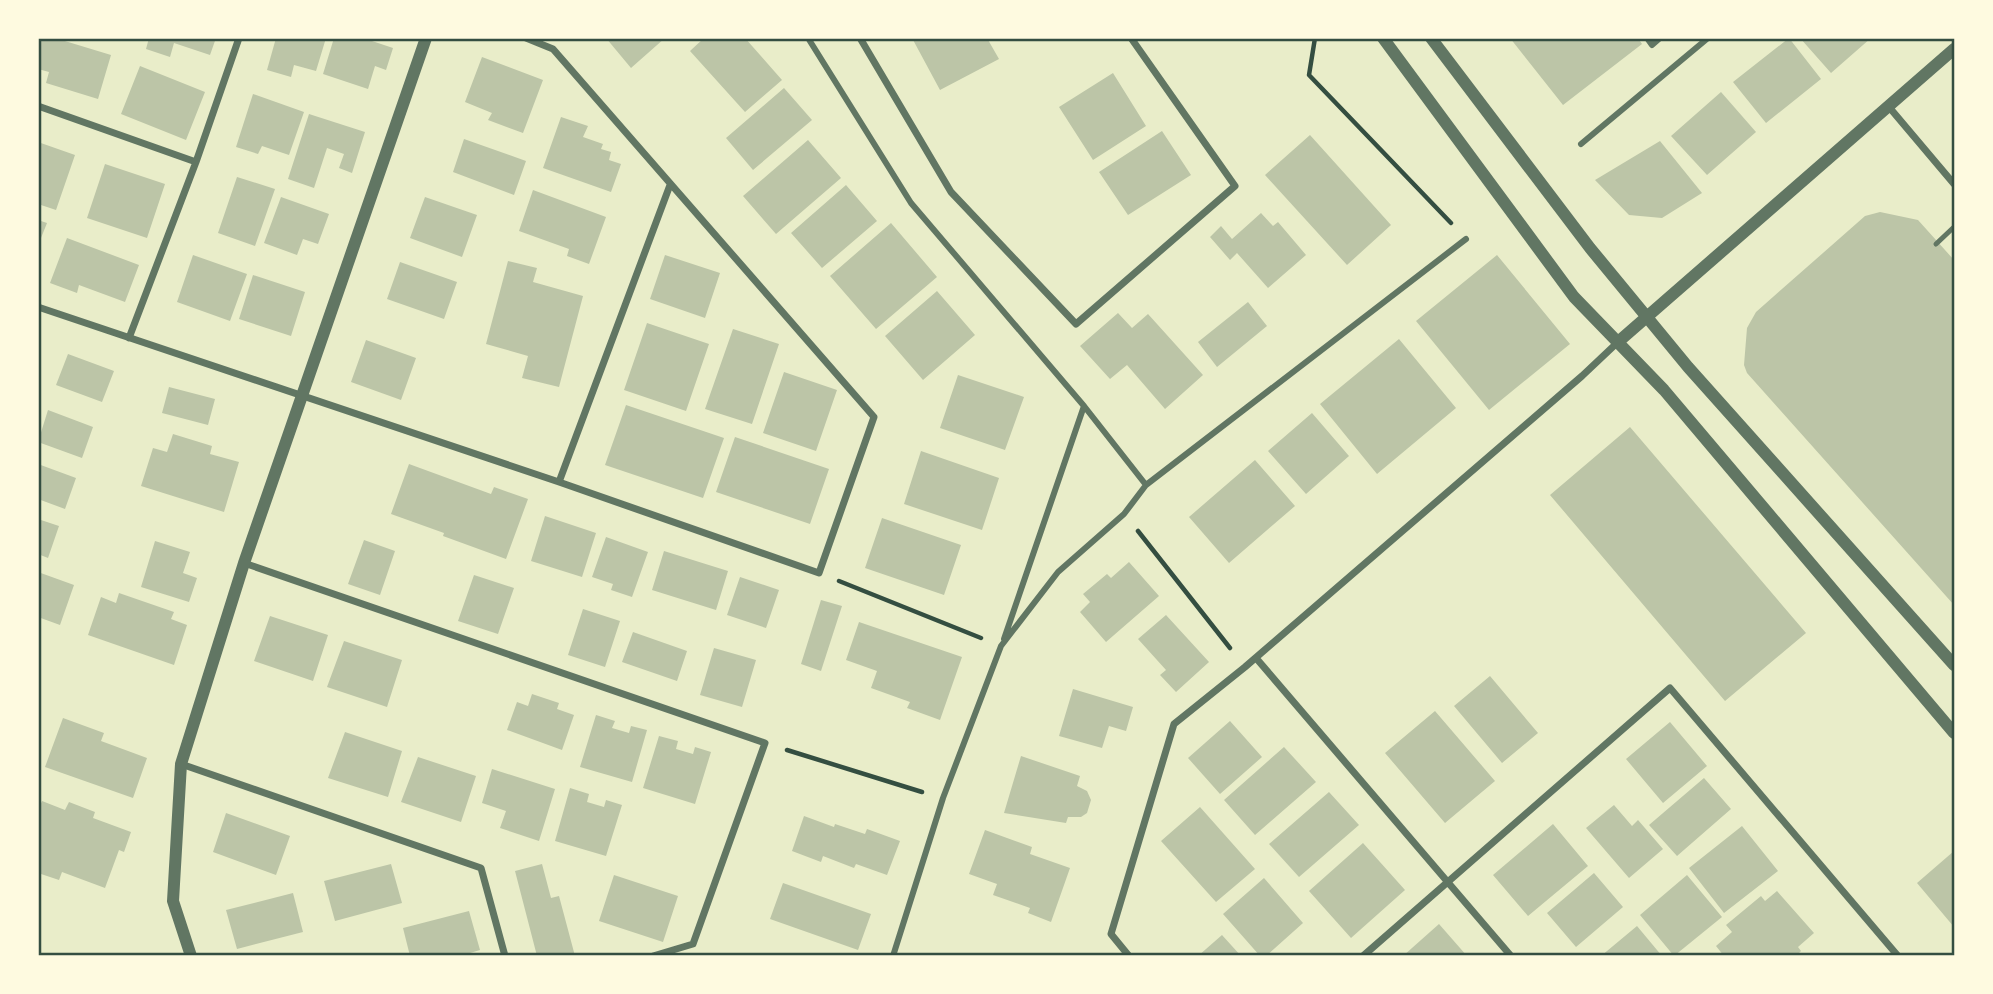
<svg xmlns="http://www.w3.org/2000/svg" width="1993" height="994" viewBox="0 0 1993 994" font-family="'Noto Sans',sans-serif">
  <style>
    .building { fill: #bcc5a7 }
    .lines { fill: none; stroke-linecap: round; stroke-linejoin: round }
    .path { stroke: #344e41; stroke-width: 4.5 }
    .service { stroke: #617663; stroke-width: 5 }
    .pedestrian { stroke: #617663; stroke-width: 6 }
    .minor { stroke: #617663; stroke-width: 7 }
    .tertiary { stroke: #617663; stroke-width: 12 }
    .neatline { fill: none; stroke: #344e41; stroke-width: 2.5 }
  </style>
  <rect width="100%" height="100%" fill="#e9edc9"/>
  <path class="building" d="M41,38H55L111,55L98,99L46,83L49,72L38,69V47Z
    M149,38H216L210,55L174,43L170,57L146,49Z
    M276,38H326L316,71L294,65L291,77L267,70Z
    M334,38H363L393,48L386,70L375,66L368,89L323,74Z
    M606,38H665L631,68Z
    M704,38H745L782,80L745,112L690,51Z
    M912,38H987L999,59L940,90Z
    M1510,38H1638L1642,44L1563,105Z
    M1789,38L1821,79L1766,123L1733,82Z
    M1800,38H1871L1831,73Z
    M482,57L543,80L523,133L488,120L492,113L465,102Z
    M140,66L205,92L186,140L121,114Z
    M1113,73L1146,126L1093,160L1059,107Z
    M784,88L812,120L753,170L726,138Z
    M1721,92L1756,132L1707,175L1671,136Z
    M253,94L304,112L289,155L262,146L258,154L236,147Z
    M309,114L365,132L352,173L339,168L344,154L327,148L314,188L288,179Z
    M561,117L588,126L583,137L603,144L601,149L611,152L609,160L621,164L611,192L543,168Z
    M1162,131L1191,175L1128,215L1099,172Z
    M1310,135L1391,225L1347,265L1265,175Z
    M464,139L526,161L514,195L453,172Z
    M808,140L841,178L776,234L743,196Z
    M1660,141L1702,193L1662,218L1629,215L1595,180Z
    M38,142L75,155L56,210L38,204Z
    M105,164L165,184L147,238L87,218Z
    M237,177L275,189L255,246L218,233Z
    M846,185L877,221L822,268L791,233Z
    M533,190L606,217L589,264L567,256L569,249L519,231Z
    M281,197L329,214L318,244L303,239L297,255L264,243Z
    M425,197L477,215L462,257L410,238Z
    M1880,212L1918,220L1954,260V605L1747,373L1744,365L1747,328L1756,312L1865,216Z
    M1261,213L1273,226L1278,222L1306,255L1268,288L1237,253L1230,260L1210,237L1221,226L1232,239Z
    M38,220L47,223L39,243H38Z
    M891,223L937,277L876,329L830,276Z
    M67,238L139,265L125,302L79,285L77,293L50,283Z
    M193,255L247,274L230,321L177,302Z
    M665,255L720,273L705,318L650,299Z
    M1497,255L1570,344L1489,410L1416,321Z
    M508,261L537,268L533,282L583,296L559,387L522,378L528,356L486,344Z
    M400,262L457,282L444,319L387,299Z
    M253,275L305,292L291,336L239,319Z
    M937,291L975,335L923,380L885,336Z
    M1248,302L1267,326L1217,367L1198,342Z
    M1118,313L1132,328L1148,314L1203,375L1165,409L1127,365L1110,379L1080,346Z
    M647,323L709,344L686,411L624,390Z
    M733,329L779,344L752,424L705,409Z
    M1399,339L1456,408L1377,474L1320,404Z
    M366,340L416,358L401,400L351,382Z
    M68,354L114,371L102,402L56,385Z
    M784,372L837,390L816,451L763,433Z
    M958,375L1024,397L1005,450L940,428Z
    M169,387L215,399L208,425L162,413Z
    M626,405L724,438L703,498L605,465Z
    M48,410L93,427L82,458L38,442Z
    M1312,413L1349,456L1306,494L1268,451Z
    M1630,427L1806,633L1725,701L1550,495Z
    M173,434L212,446L210,454L239,462L224,512L141,486L153,448L167,452Z
    M735,437L829,469L810,524L716,492Z
    M921,451L999,478L982,530L904,504Z
    M1255,460L1295,506L1229,563L1189,517Z
    M38,464L76,478L65,509L38,499Z
    M409,464L491,494L494,487L528,499L506,559L443,536L444,533L391,514Z
    M545,516L596,533L582,577L531,561Z
    M882,518L961,545L944,595L865,568Z
    M38,519L59,526L48,558L38,554Z
    M606,537L648,552L632,597L611,590L613,584L592,577Z
    M364,540L395,551L380,595L348,584Z
    M155,541L190,552L183,573L197,578L189,602L141,587Z
    M664,551L728,571L716,610L652,590Z
    M1129,562L1159,596L1106,642L1080,612L1090,602L1083,594L1107,574L1111,578Z
    M38,572L74,585L60,625L38,617Z
    M474,575L514,588L498,634L458,621Z
    M740,577L779,590L766,628L727,615Z
    M119,593L174,612L171,619L187,625L174,665L88,635L101,597L116,603Z
    M821,600L842,606L821,671L801,664Z
    M583,609L620,621L605,667L568,655Z
    M1166,615L1209,662L1176,692L1160,675L1166,670L1138,639Z
    M270,616L328,635L313,681L254,661Z
    M859,622L962,657L940,720L907,708L910,702L871,688L877,671L846,660Z
    M633,632L687,651L677,681L622,662Z
    M344,641L402,660L387,707L327,687Z
    M714,648L756,660L742,707L700,695Z
    M1490,676L1538,733L1502,763L1454,706Z
    M1073,689L1133,707L1126,731L1109,726L1102,748L1059,736Z
    M532,694L559,703L557,709L574,715L562,750L507,730L517,702L528,706Z
    M1435,711L1495,781L1445,823L1385,753Z
    M596,715L615,721L612,728L629,733L631,726L647,730L632,782L580,767Z
    M63,718L104,733L101,741L147,758L133,798L45,767Z
    M1230,721L1262,757L1220,794L1188,758Z
    M1670,722L1707,766L1663,803L1626,759Z
    M345,732L402,751L388,797L328,778Z
    M659,736L678,741L676,749L693,754L695,747L711,752L695,804L643,788Z
    M1284,747L1316,782L1255,835L1224,800Z
    M1021,756L1080,776L1077,786L1087,791L1091,800L1087,813L1081,817H1068L1066,823L1004,813Z
    M418,757L476,776L461,822L401,802Z
    M492,769L555,789L539,841L500,828L506,811L482,803Z
    M1704,778L1731,809L1677,856L1649,825Z
    M570,788L589,794L587,802L604,807L606,800L622,805L606,856L555,841Z
    M1329,792L1359,825L1299,877L1269,844Z
    M42,801L65,810L69,802L95,812L93,818L131,832L124,852L119,850L105,888L62,872L59,880L38,873V810Z
    M1614,805L1632,826L1638,820L1663,849L1629,878L1586,828Z
    M1200,807L1255,869L1216,902L1161,841Z
    M226,813L290,836L276,875L213,852Z
    M804,816L834,827L835,824L865,834L867,829L900,841L887,875L856,864L854,868L823,856L821,862L792,851Z
    M1553,824L1588,866L1528,916L1493,875Z
    M1742,826L1778,871L1724,913L1689,868Z
    M985,830L1032,847L1030,854L1070,868L1051,922L1028,913L1030,908L993,895L997,884L969,874Z
    M1363,843L1405,890L1351,938L1309,891Z
    M1954,851V927L1917,883Z
    M391,864L402,903L335,921L324,881Z
    M542,864L551,898L559,896L575,956H537L515,871Z
    M1594,873L1623,907L1576,947L1547,913Z
    M614,875L678,896L663,942L599,921Z
    M1687,875L1722,917L1674,956L1640,915Z
    M1264,878L1303,923L1266,956H1260L1223,914Z
    M783,883L871,914L858,950L770,919Z
    M1777,891L1814,933L1798,947L1801,951L1796,956H1724L1716,946L1732,932L1726,925L1761,896L1765,901Z
    M293,893L303,932L237,949L226,910Z
    M469,911L480,950L460,956H410L403,928Z
    M1439,924L1467,956H1403Z
    M1637,926L1662,956H1601Z
    M1222,935L1241,956H1198Z"/>
  <g class="lines">
    <path class="path" d="M1315,38L1309,75L1451,223
      M1138,531L1230,648
      M839,581L981,638
      M787,750L922,792"/>
    <path class="service" d="M1936,244L1954,227"/>
    <path class="pedestrian" d="M808,38L911,203L1084,406L1146,485
      M1647,38L1652,45L1660,38
      M1581,144L1708,38
      M1004,639L1084,406
      M893,956L943,798L1001,646L1058,572L1124,514L1146,485L1466,239"/>
    <path class="minor" d="M860,38L951,192L1076,324L1235,186L1131,38
      M38,106L196,162
      M1889,107L1954,184
      M38,307L559,482L819,573L874,417L553,49L526,38
      M129,338L196,162L239,38
      M559,482L670,185
      M244,563L765,743L693,944L653,956
      M1256,658L1511,956
      M181,764L481,868L505,956
      M1129,956L1111,934L1174,724L1245,667L1582,376L1618,342
      M1363,956L1670,688L1898,956"/>
    <path class="tertiary" d="M1383,38L1574,297L1664,390L1954,733
      M1431,38L1590,248L1688,367L1954,665
      M1618,342L1954,49
      M191,956L173,901L181,764L244,563L426,38"/>
  </g>
  <rect width="1993" height="994" fill="none" stroke="#fefae0" stroke-width="80"/>
  <rect x="40" y="40" width="1913" height="914" class="neatline"/>
</svg>
